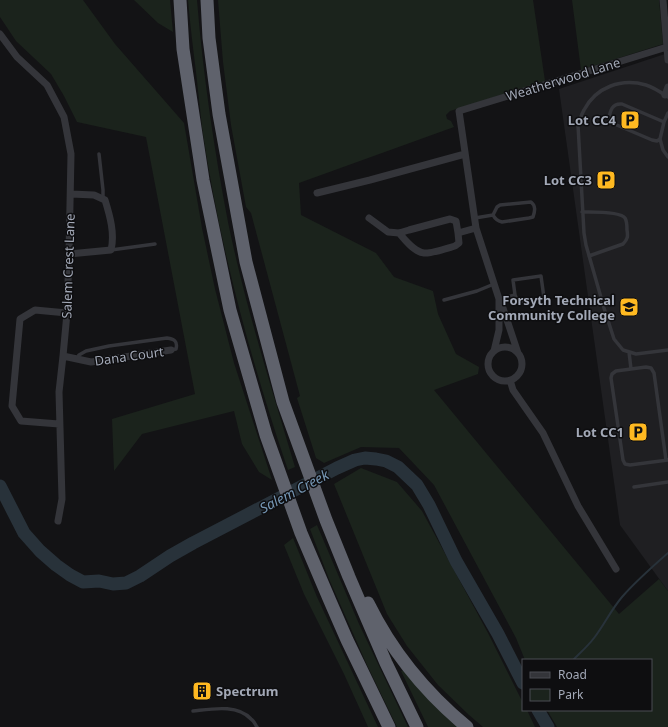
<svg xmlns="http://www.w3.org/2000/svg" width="668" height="727" viewBox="0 0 668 727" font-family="'Noto Sans',sans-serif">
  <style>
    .built { fill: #1f1f22 }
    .green { fill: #1b231c }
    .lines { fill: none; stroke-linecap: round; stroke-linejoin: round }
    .stream { stroke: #28323a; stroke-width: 2 }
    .river { stroke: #28323a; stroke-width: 13 }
    .lane { stroke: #34353a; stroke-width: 3.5 }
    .street { stroke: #34353a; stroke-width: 7 }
    .highway { stroke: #5f626c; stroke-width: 13 }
    .labels { text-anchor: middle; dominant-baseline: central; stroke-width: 3; stroke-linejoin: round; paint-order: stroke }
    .street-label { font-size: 13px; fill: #a3a9b7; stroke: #0e0e10 }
    .poi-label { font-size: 13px; font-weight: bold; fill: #a3a9b7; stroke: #0e0e10; text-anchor: end }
    .water-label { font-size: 14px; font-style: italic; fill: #7697b5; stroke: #0e0e10 }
  </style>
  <rect width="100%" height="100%" fill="#131315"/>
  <path class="built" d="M668,53V591L620,525L559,89Z"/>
  <path class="green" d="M0,0H83L115,44L184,123L202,228L215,289L234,363L272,480L259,472L242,444L234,411L142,434L114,471L112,419L195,394L146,137L77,122L64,96L51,74L16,41L0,17Z
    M134,0H170L173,32L158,23Z
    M188,0H197C203,74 214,149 228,222C245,305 271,386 295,467L288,470C250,358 219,244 202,127C200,109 198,90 196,72C193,48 190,24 188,0Z
    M218,0H533L545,81L450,111L446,115L447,119L451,121L454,127L299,183L301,215L376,253L394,277L433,291L438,314L456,354L479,367L478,374L434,390L619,614L659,579L668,591V727H557L547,710H651V660H525L516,638L434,485L399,448L361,447L324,463L316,458L297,398L300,396L251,213L246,207L231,125L223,62Z
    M572,0H659L663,44L581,70Z
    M361,468L397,482L422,511L488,633L523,703V710H527L535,727H483L469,715L438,685L407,646L387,614L334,484Z
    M317,525L359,624L408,727H397L367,665L329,579L310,529Z
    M293,538L317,597L378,727H368L344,674L304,594L284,545Z
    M405,670L459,727H428L401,671Z"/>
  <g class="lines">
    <path class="stream" d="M573,660C580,653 588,646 594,638C604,625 611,610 622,597C636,581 652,567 668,553"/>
    <path class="river" d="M0,486L24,533L40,551L56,565L70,575L83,582L99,581L113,584L126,583L140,576L170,556L193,543L337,468L355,460L365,458L376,459L386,461L398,467L417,485L429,505L456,561L498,634L523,683
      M538,710L548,727"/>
    <path class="lane" d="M668,97C662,93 653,87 646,85C621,78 596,87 584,110C581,115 580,120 578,125L584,233L586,245L604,308L614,339L623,350L636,354L668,350
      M664,122L622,104C612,103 610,111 609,119L612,123L652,140L657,141L660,139L664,122L668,113
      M660,139L663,150L668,157
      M99,154L103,190V198
      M582,212C591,212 620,211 625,218C627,221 627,226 627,230C628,236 628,239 623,244L589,256
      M475,218L493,215L497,207L500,205L531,202C536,206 535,211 533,217L529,218L502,222C498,221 495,219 493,215
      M111,250L155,244
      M499,299L515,295L513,280L541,276L544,298L518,302L515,295
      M444,300L477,291L494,284
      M629,352L631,369
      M77,358L79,355L86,351L109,346L167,338C174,339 178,341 176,349L171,350
      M666,460L654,373L651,368L646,367L616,371L612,374L611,378L623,460L625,464L630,465L668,460
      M634,487L668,482
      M193,711C212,709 237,704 251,719C254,721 255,724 257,727"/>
    <path class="street" d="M663,0L668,60
      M0,34L17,57L47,85L64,117L71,154L69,254L67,313L63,356L59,392L62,499L58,521
      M665,95L668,87
      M317,193L370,180L465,154
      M369,218L388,232L399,233L409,230L450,219L456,221L458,233L476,228
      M399,233C405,240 414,252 424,253C430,254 448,248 455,246L459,243L458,233
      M69,254L111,250C115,234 110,216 105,200L94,195L71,194
      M501,302L518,353
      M488 364a17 17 0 1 1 34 0a17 17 0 1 1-34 0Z
      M494,351L499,330V299L476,228L459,111L667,47
      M63,356L91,362L171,350
      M510,380L513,390L543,433L578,506L616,569
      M59,424L21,421L12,406L20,319L35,310L67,313"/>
    <path class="highway" d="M180,0L183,49L203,180L230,310L266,435L301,533L330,601L347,640L389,727
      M207,0L209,38L219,114L246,262L283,402L326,520L349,577L386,663L417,727
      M368,603C391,650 426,693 467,727"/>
  </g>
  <defs>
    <g id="parking-square" transform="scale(1)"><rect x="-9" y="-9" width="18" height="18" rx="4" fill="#ffb921" stroke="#0e0e10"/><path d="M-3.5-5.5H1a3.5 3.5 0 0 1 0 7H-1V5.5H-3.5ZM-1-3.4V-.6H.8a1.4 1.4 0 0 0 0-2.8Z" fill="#111"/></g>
    <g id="university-square" transform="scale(1)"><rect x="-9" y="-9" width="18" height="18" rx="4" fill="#ffb921" stroke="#0e0e10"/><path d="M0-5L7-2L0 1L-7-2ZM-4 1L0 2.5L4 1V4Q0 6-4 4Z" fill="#111"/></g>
    <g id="building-square" transform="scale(1)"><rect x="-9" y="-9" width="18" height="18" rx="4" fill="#ffb921" stroke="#0e0e10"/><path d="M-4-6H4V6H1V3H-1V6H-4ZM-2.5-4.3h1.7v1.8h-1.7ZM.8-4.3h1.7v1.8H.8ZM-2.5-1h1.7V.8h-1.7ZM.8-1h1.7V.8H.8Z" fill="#111"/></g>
  </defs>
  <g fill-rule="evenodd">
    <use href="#parking-square" x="630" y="120"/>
    <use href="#parking-square" x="606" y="180"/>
    <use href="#university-square" x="629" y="307"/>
    <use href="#parking-square" x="638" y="432"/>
    <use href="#building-square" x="202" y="691"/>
  </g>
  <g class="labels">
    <g class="street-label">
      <text transform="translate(563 79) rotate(-17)">Weatherwood Lane</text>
      <text transform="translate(68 266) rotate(-88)">Salem Crest Lane</text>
      <text transform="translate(129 356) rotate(-8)">Dana Court</text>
    </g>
    <g class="poi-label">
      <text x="616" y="120">Lot CC4</text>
      <text x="592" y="180">Lot CC3</text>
      <text x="615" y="300">Forsyth Technical<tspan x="615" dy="15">Community College</tspan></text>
      <text x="624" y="432">Lot CC1</text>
      <text x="216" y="691" text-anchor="start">Spectrum</text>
    </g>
    <g class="water-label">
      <text transform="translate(294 491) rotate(-28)">Salem Creek</text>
    </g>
  </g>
  <rect x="522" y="659" width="130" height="52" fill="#0e0e10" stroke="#4a4c53"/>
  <rect x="530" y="672" width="20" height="6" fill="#34353a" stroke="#4a4c53"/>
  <text x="558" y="679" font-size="12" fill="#a3a9b7">Road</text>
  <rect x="530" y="689" width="20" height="12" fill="#1b231c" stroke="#4a4c53"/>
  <text x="558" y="699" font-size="12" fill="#a3a9b7">Park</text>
</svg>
